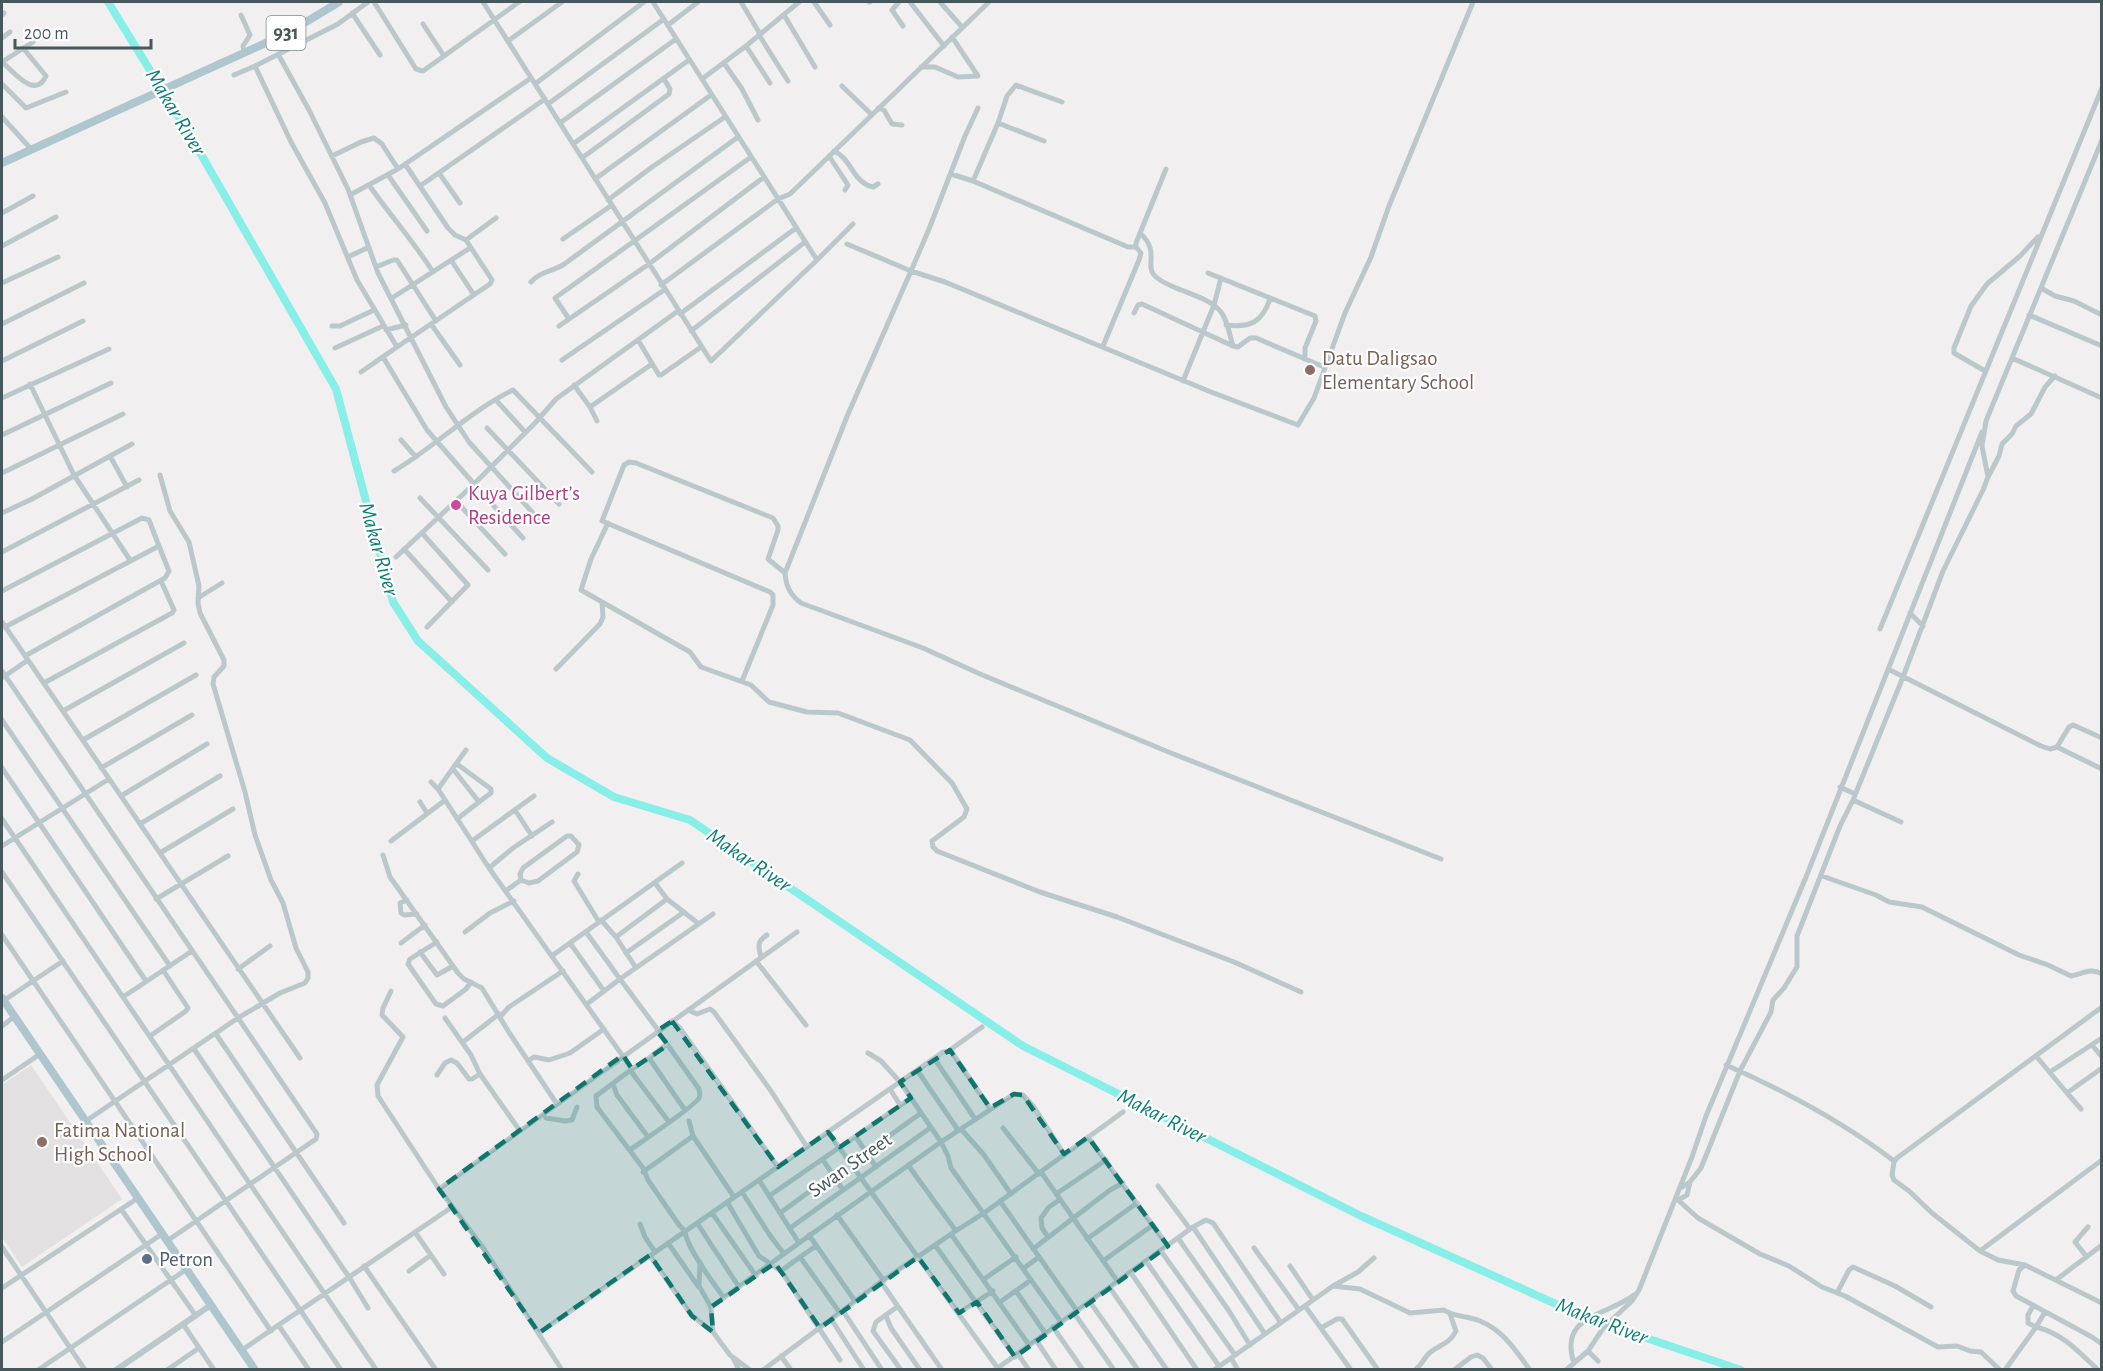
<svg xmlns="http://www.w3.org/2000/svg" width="2103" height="1371" viewBox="0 0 2103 1371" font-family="'Alegreya Sans',sans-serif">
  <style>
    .education { fill: #e3e0e2 }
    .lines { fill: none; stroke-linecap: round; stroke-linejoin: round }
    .river { stroke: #88eee8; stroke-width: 8 }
    .minor { stroke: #bac8cc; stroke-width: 5 }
    .tertiary { stroke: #bac8cc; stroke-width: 6 }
    .primary { stroke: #aec7cf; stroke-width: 8 }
    .marked { fill: #0f766e; fill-opacity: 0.2; stroke: #0f766e; stroke-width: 4.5; stroke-dasharray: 12 8; stroke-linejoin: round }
    .education-dot { fill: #8d6e63; stroke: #fff; stroke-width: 2 }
    .hotel-dot { fill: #d1479c; stroke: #fff; stroke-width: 2 }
    .service-dot { fill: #5c6f8a; stroke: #fff; stroke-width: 2 }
    .labels { text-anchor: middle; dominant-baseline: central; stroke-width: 4.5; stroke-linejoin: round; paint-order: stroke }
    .shield { fill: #fff; stroke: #7e8a8e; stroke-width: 1.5 }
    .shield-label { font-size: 20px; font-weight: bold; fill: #47585d }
    .education-label { font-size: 21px; fill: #785e54; stroke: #fff; text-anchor: start }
    .hotel-label { font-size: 21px; fill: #b23c85; stroke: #fff; text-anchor: start }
    .street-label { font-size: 21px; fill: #47585d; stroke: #fff }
    .service-label { font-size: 21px; fill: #4e5e75; stroke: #fff; text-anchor: start }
    .water-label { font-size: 22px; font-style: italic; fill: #0b7f79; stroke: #fff }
  </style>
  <rect width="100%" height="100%" fill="#f2eff0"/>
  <path class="education" d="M31,1065L122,1199L22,1267L2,1237V1085Z"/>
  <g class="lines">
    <path class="river" d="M108,2L191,137L336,389L393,602L418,641L547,758L614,797L690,820L1023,1046L1361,1216L1587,1318L1741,1370"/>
    <path class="minor" d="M374,2L416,69L423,71L444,56
      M483,2L711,361L817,260L653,2
      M741,2L760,34
      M814,2L830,25
      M869,2H870
      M899,2L892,10L903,26
      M910,2L944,46
      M940,2L962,27
      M352,13L380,55
      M2,15L4,13
      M241,15L250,35L243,46L244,53
      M784,15L815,67
      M423,24L444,56L519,2
      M668,25L698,2
      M759,35L788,81
      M2,38L10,32
      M508,41L562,2
      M746,46L770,83
      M278,54L309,110L348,189L378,273L446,407L469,442L541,522
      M2,62C14,72 35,100 46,76L23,48
      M2,62L33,42
      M724,63L742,89L758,120
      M255,66L291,142L325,203L357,280L397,347L490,284L492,280L466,240L455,235L448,228L405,164
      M921,67H935L958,77L978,76L952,37
      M234,75L255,66L338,24L368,2
      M702,79L746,46L799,2
      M2,84L26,108L66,92
      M535,84L644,2
      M842,86L871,114
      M548,104L664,19
      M878,108L884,110L892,124L902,125
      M2,117L31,149
      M560,123L676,39
      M998,123L1007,96L1016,85L1062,102
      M573,144L689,60
      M834,151C852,159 852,182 873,187L878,184
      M332,156L361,142L374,138L382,144L398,169
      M829,156L848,185L845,190
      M582,158L669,94L670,89L664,79
      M439,173L460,203
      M951,174L973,181L998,123L1044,141
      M388,175L427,231
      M595,179L711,95
      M973,181L1128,247H1136
      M369,185C390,215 414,242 433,272
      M420,186L545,99
      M350,195L398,169L531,78
      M608,200L652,167L725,117
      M2,213L33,196
      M1140,233C1160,251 1145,265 1154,275C1159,281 1167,284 1174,287C1189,294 1215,300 1223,315C1228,324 1230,336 1233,346
      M563,239L612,205
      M466,240L496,218
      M847,244L911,271L929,229L965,136L978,108
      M2,246L56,217
      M348,257L369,247
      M451,260L474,295
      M817,260L853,224
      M376,267L393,260H397L436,321
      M1208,273L1315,316L1316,321L1305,348V359
      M531,282C541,271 551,272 563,265L738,137
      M2,283L58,257
      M661,285L778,199L790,194L989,2
      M2041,288L2055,296L2074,301L2102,315
      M392,298L470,248
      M1134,313L1138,305L1142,304L1233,346L1238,347L1250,338H1256L1324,367
      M680,314L796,228
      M2029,315L2102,346
      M569,319L555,298L751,157
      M2,324L84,283
      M431,324L460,365
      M1226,325C1251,328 1262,322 1270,299
      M332,326H340L374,310
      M559,326L649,264L764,177
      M386,330L406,325
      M691,331L805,242
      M638,340L659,375H661L701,347
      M1103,346L1139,260L1141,253L1136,247V243L1166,169
      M335,348L383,326
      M383,357L427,430L474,484L396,557
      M2012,358L2102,398
      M562,360L664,290
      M2,361L83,321
      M1985,371L1954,353V348L1971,306L1987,284L2020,256L2038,237
      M361,372L397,347
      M1183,381L1214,305L1221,278
      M30,384L74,475L130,560
      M574,385L590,407L652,364
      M2,398L109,349
      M496,400L525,432
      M590,407L597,421
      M487,428L559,504
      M2,435L111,383
      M401,440L416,457
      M110,456L127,487
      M394,471C436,446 470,411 513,390L592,472
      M2,473L123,414
      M1988,477L1999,456L2002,444L2012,434L2016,426L2031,414L2045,387L2055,376
      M420,498L488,570
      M456,501L505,554
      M2,513L32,499L132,444
      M608,523L591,559L581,590L690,652L701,667L751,685L769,702L807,712L838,713L910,740L952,783L967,809L964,817L932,841L933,847L937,851L1040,892L1117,917L1234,962L1301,992
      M422,533L468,585L427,627
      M523,538L474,484L535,423L556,399L678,311
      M404,549L452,602
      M2,552L139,480
      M2,591L142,518L149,520L159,546
      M198,598L222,583
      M1910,613L1923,626
      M2,622L300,1058
      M5,627L159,546L169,571L165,578L25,656
      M1880,629L2102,88
      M556,669L600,624L603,617L602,602
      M1888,669L2041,746L2050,749L2057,747L2102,769
      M2,671L317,1134L316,1139L167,1241
      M2,678L28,660
      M742,681L773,605V595L770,592L602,521L624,465L629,462L636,463L773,518L778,526V530L768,559L785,573
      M44,683L172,613L174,610L161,581
      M63,711L184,643
      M2,720L170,966
      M83,740L196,675
      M2057,747L2069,727L2073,725L2102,738
      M457,764L491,789V793L479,802
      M2,768L146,981
      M101,768L192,715
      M453,769L479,802L457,819
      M431,782L438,789L489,868L632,1069L649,1058L685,1110
      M1840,787L1855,794
      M438,789L466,750
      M121,796L207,744
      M1853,800L1901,822
      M420,802L427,813
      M515,810L532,836
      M2,819L375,1368
      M140,824L220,776
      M567,836H571L579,845L577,852L538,881L529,883L521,880L520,874L523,868Z
      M391,841L444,801
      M472,841L534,796
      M2,846L109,779
      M160,853L233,809
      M383,855L390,877L458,973L464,979L482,988L510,1034L557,1104
      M1441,859L1171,753L980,674L923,648L801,603C790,595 786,586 785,573L848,414L911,271L945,282L1211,392L1298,425L1314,398L1345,313L1371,257L1389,206L1473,2
      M489,868L513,848L552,822
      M2,872L341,1370
      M578,874L574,881L599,922
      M1822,876L1876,895L1889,902L1922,907L2019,955L2048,965L2071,976C2082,974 2091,967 2102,974
      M655,883L667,899L699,924
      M507,890L521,880
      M156,899L228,856
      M407,900L400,903L401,913L404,915L417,914
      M601,920L616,937L636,968
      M465,932L490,913L514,901
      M586,932L620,979L587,1004
      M2,935L271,1331
      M616,937L667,899
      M437,942L410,959L408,964L436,1004L443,1006L466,989L471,982
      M401,943L425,925
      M570,943L604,991
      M420,952L437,975L453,966
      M626,953L684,912
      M553,955L682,863
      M761,957C758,946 757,941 767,935
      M756,961L806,1025
      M238,969L270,946
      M391,991L383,1008L382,1015L403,1037L377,1085L378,1096L439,1189L484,1249L562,1370
      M123,997L192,951
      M3,1001L63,961
      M2102,1007L1897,1158L1894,1162L1892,1175L1894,1180L1909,1191L1932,1213L1980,1251L1998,1260L2025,1265L2102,1303
      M688,1010L697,1014L710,1009L714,1012L771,1091L807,1147
      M500,1017L509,1007L563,971
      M445,1018L471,1055L480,1074L520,1131
      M672,1021L680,1028L778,1167
      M2,1026L14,1017
      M658,1030L620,979L713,914
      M657,1031L667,1044
      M216,1034L344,1223
      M150,1036L186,1011L188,1008L163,970
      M463,1042L499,1014
      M2092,1045L2102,1057
      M194,1049L349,1277L368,1308
      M950,1050L982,1027
      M868,1053L881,1061L900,1082L941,1142L948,1156L951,1168L1061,1322
      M2036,1056L2067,1093L2102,1068
      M934,1058L975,1119
      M528,1061L534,1057L549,1060L570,1053L604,1029
      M1726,1065C1785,1091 1843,1122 1894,1161
      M632,1069L596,1096L597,1107L643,1168L648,1180L679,1225L685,1231C686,1247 714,1284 724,1298
      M630,1070L669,1122
      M917,1070L958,1130
      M2050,1072L2102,1038
      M437,1075L445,1063L451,1060L457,1063L469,1079H472L480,1074
      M2,1080L40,1054
      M613,1084L617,1095L648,1137
      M890,1089L900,1105
      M2067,1093L2081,1109
      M546,1118L565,1121L572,1120L577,1107
      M86,1121L238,1018L280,993L305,983L308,978V972L296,948L283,903L271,880L255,835L245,792L213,684L214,677L224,666V660L200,613L198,603L199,586L189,542L170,511L160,475
      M689,1121L693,1136L734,1197
      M1003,1128L1039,1174
      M961,1129L984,1155L1011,1194
      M828,1132L999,1370
      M856,1137L876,1167
      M1088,1137L1168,1246
      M630,1150C641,1142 695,1106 699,1098C701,1095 699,1092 699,1089L667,1044L649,1058
      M867,1152L921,1113
      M823,1160L843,1190
      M908,1165L956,1231
      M643,1172L693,1136
      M1041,1172L1118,1282
      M759,1180L799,1243L941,1142L1014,1094L1023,1095L1034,1107L1064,1154
      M1690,1182L1687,1195L1678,1200L1698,1218L1760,1254L1789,1266L1822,1287L1845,1296L1938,1347L1957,1346L1970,1351L1981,1352L2000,1370
      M1158,1186L1190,1229
      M439,1189L797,932
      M1679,1189L1690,1182L1701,1168L1740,1071L1771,1012L1773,1000L1784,988L1797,967V936L1799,931L1840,826L1853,800L1903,677L1943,571L1983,490L1988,477L1982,446L1986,421L2102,140
      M742,1192L769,1234L784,1254
      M1056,1194L1106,1160
      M769,1196L911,1098
      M1000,1201L1077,1311
      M727,1202L759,1256L781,1271L840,1360
      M121,1209L196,1316
      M712,1213L756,1276
      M780,1213L832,1175
      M837,1215L884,1281
      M697,1223L739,1287
      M640,1224L645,1237L655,1252
      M1193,1227L1265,1334
      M790,1228L930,1128
      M415,1232L444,1274
      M951,1234L1029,1345
      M809,1235L855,1301
      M1048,1237L1042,1228L1041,1218L1049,1207L1059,1200
      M1178,1238L1229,1311L1250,1345
      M1087,1239L1137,1203
      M668,1243L698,1286
      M935,1245L1015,1357
      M816,1246L800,1257L840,1313
      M2,1247L85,1370
      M1254,1248L1299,1310
      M1033,1249L1110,1190L1123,1183
      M1161,1251L1235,1355
      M1980,1251L2102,1160
      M650,1256L692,1316L713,1332
      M2086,1256L2075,1242L2088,1227
      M1103,1261L1153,1225
      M1146,1261L1219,1366
      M700,1262L699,1286L711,1307L713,1332L730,1355L750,1370
      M2025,1265L2019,1270L2013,1291L2016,1296L2092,1337L2102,1344
      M364,1266L436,1370
      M1290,1266L1313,1300
      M1024,1268L1039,1257
      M409,1271L431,1255
      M781,1271L800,1257
      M1131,1273L1197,1370
      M984,1279L1016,1257
      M2056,1280L2102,1245
      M881,1282L942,1370
      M1333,1286L1360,1289L1410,1313L1444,1310C1454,1317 1468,1316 1480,1321C1503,1330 1516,1351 1530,1370
      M2,1288L138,1198
      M1110,1288L1167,1370
      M1016,1291L1045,1333
      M1837,1293L1849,1270L1853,1267L1895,1286L1931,1307
      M1000,1302L1031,1280
      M1090,1302L1138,1370
      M1305,1306L1351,1370
      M2033,1306L2028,1315V1323L2036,1327L2045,1312
      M711,1307L799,1243
      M897,1307L876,1322L873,1331L901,1370
      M843,1311L882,1370
      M959,1313L993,1291
      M1074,1313L1114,1370
      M886,1316L891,1328L920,1370
      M831,1319L864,1370
      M183,1324L214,1370
      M279,1326L309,1370
      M1053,1327L1083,1370
      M1321,1328L1337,1319H1342L1378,1370
      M539,1333L943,1052L951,1051L990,1108
      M1036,1340L1056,1370
      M2,1342L162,1234
      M242,1350L452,1207
      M1588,1351L1598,1361
      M1018,1354L1029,1370
      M781,1356L791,1370
      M733,1358L739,1370
      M1231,1358L1238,1370
      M1574,1363C1558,1315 1607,1316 1634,1295
      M38,1370L187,1269
      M167,1370L199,1348
      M763,1370L881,1282L951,1234L984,1213L1123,1112
      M995,1370L1193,1227L1206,1220L1213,1223L1281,1323
      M1214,1370L1333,1286L1358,1272L1374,1258
      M1415,1370C1423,1364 1425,1355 1432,1351C1442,1344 1450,1343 1456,1331L1450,1314
      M1454,1370L1471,1357L1477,1355L1483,1358L1492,1370
      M1566,1370L1588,1351L1604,1327L1632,1301L1639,1290L1692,1157L1706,1116L1806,877L1982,432
      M2005,1370L2036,1327C2062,1333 2079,1352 2098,1370"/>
    <path class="tertiary" d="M116,1370L211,1305"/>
    <path class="primary" d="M2,163L270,41L306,22L339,2
      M2,998L255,1370"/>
  </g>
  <path class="marked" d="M672,1021L778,1167L828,1132L840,1147L911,1098L900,1082L950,1050L990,1108L1014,1094L1023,1095L1064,1154L1088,1137L1168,1246L1015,1357L977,1302L959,1313L918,1257L820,1328L775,1263L711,1307L713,1332L692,1316L650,1255L539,1333L439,1189L623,1055L632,1069L668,1045L657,1031Z"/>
  <g class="education-dot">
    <circle cx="1310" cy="370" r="6"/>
    <circle cx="42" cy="1142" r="6"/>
  </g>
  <circle class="hotel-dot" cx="456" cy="505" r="6"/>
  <circle class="service-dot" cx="147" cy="1259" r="6"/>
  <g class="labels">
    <rect class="shield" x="266.5" y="16" width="39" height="34" rx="4.5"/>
    <g class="shield-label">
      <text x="286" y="33">931</text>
    </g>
    <g class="education-label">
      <text x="1322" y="358">Datu Daligsao<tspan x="1322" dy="24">Elementary School</tspan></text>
      <text x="54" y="1130">Fatima National<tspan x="54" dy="24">High School</tspan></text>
    </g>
    <g class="hotel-label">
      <text x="468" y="493">Kuya Gilbert’s<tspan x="468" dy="24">Residence</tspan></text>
    </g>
    <g class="street-label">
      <text transform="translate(850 1165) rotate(-35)">Swan Street</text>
    </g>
    <g class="service-label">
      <text x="159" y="1259">Petron</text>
    </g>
    <g class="water-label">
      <text transform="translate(176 112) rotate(59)">Makar River</text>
      <text transform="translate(379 549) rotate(74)">Makar River</text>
      <text transform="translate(749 860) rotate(34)">Makar River</text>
      <text transform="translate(1162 1116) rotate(27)">Makar River</text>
      <text transform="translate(1602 1321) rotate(21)">Makar River</text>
    </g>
  </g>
  <rect width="2103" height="1371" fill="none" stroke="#47585d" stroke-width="6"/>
  <path d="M15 39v9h136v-9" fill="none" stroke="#47585d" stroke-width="3"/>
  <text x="24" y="39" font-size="18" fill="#47585d" stroke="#ffffff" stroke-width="4.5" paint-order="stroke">200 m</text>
</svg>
